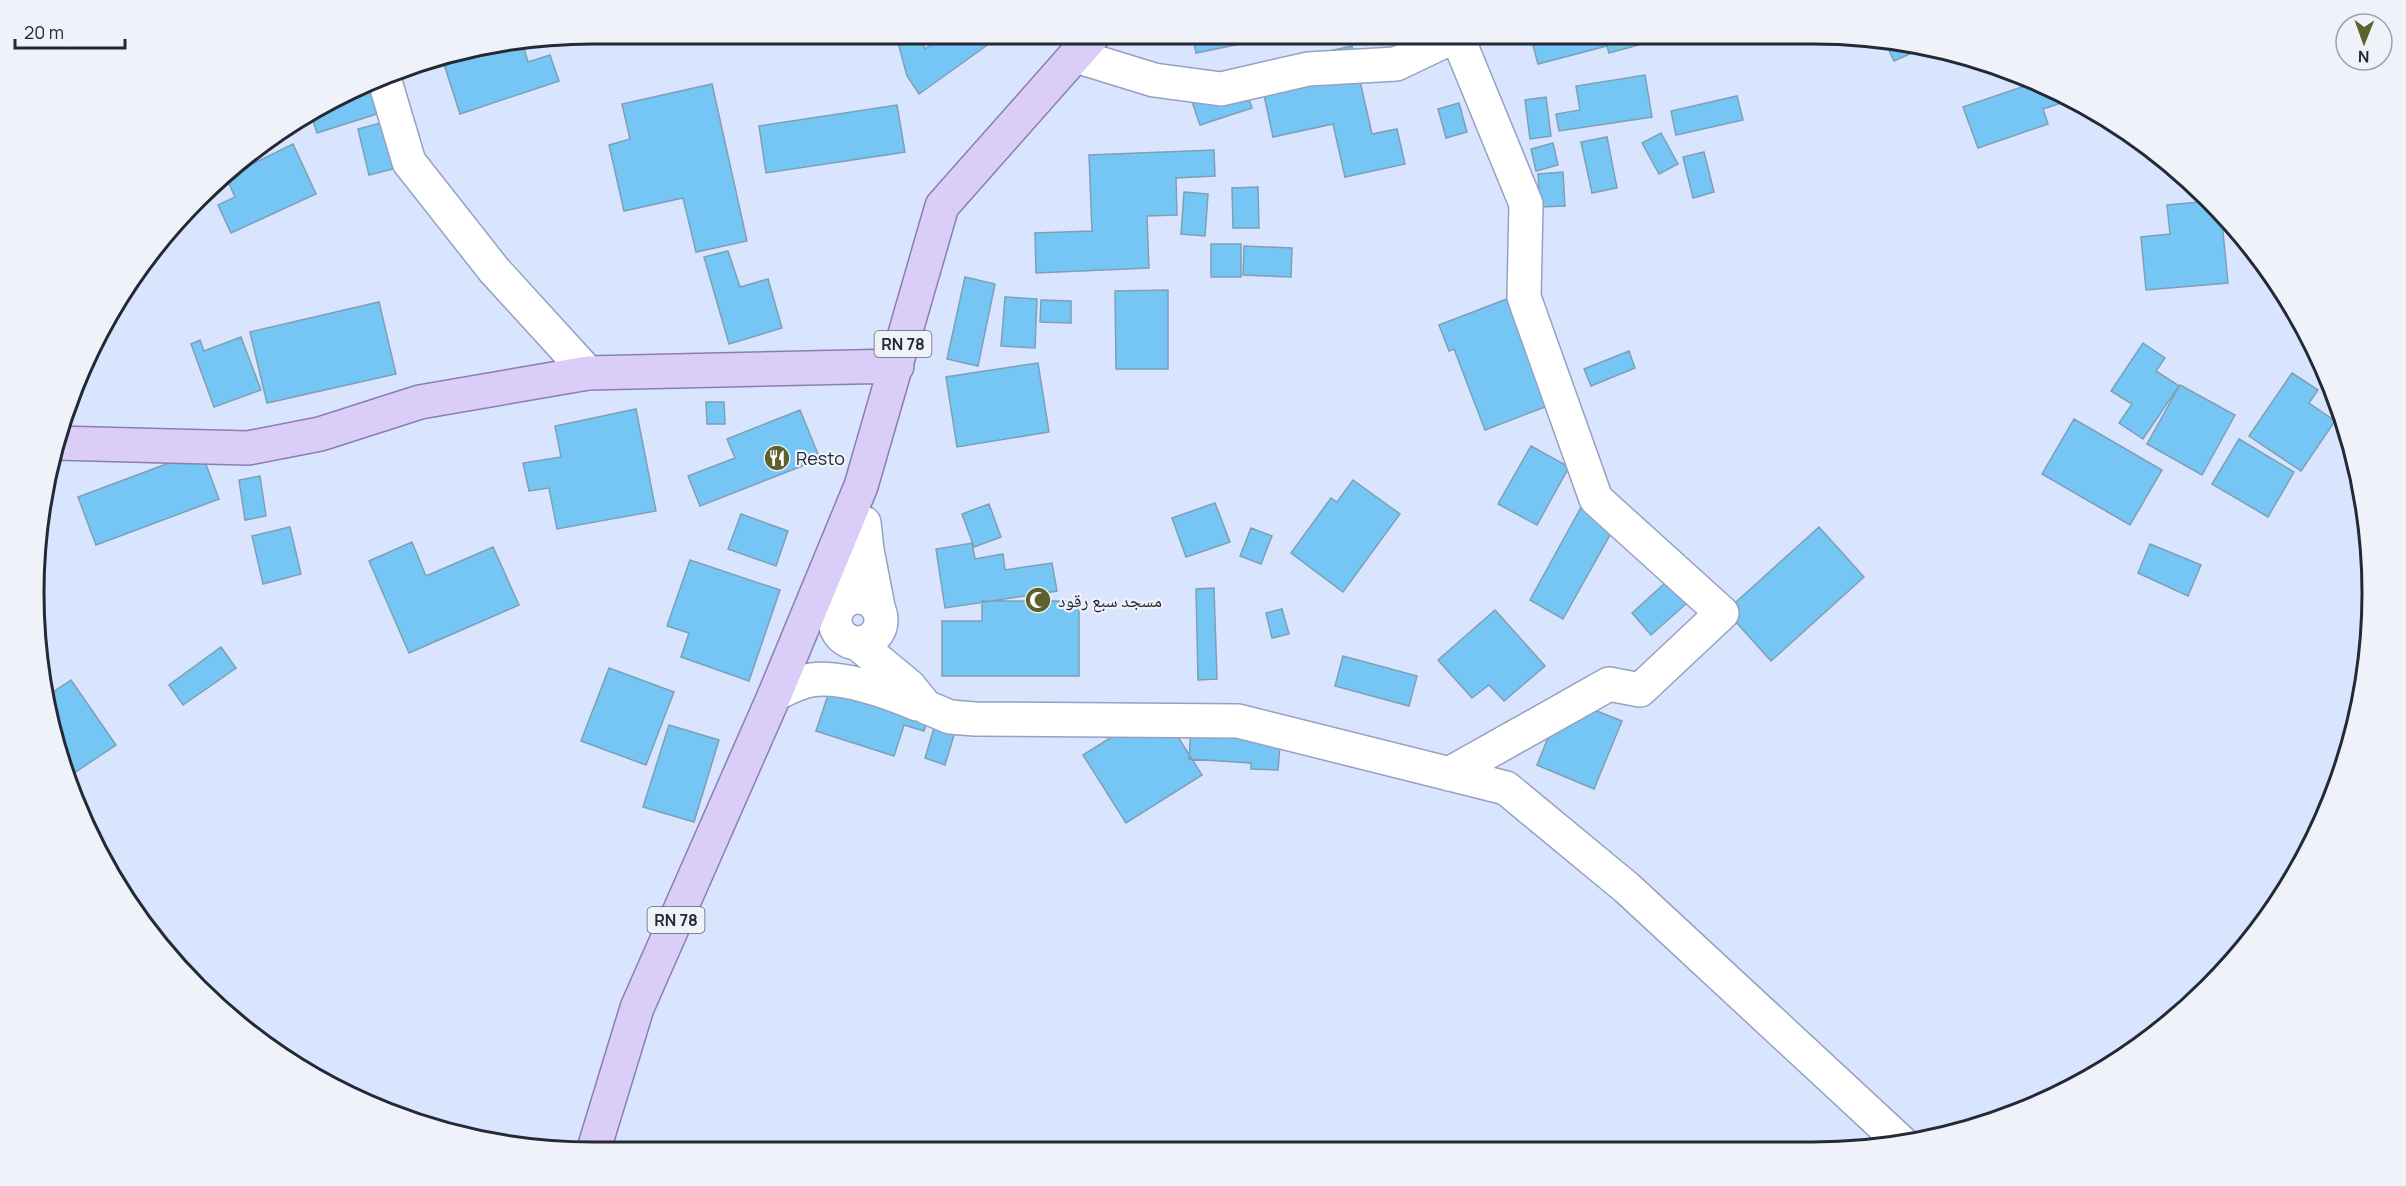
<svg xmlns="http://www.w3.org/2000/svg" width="2406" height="1186" viewBox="0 0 2406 1186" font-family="Manrope,'Noto Naskh Arabic',sans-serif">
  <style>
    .building { fill: #75c6f5; stroke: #7e9fb4; stroke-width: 1.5 }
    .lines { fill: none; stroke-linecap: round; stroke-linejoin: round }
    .minor-casing { stroke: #94a1c0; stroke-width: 36 }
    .major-casing { stroke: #8a7eb1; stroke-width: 36 }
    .minor { stroke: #fff; stroke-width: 33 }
    .major { stroke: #dacdf8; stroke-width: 33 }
    .labels { text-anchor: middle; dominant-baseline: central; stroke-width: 4.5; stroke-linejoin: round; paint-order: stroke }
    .shield { fill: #eff2f8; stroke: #606570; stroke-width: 1.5 }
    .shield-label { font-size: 16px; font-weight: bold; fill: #232935 }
    .poi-label { font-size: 18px; fill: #232935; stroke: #eff2f8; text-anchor: start }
    .rim { fill: none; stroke: #232935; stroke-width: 3 }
  </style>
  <rect width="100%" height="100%" fill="#d9e5ff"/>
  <path class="building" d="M889,33H920L925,49L947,33H1004L919,94L907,76L899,46Z
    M1192,34H1289L1196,53Z
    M1530,34H1639L1642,44L1609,53L1607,46L1538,64Z
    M1884,40L1911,44L1914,52L1894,61Z
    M523,45L528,62L550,55L559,81L460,114L442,58Z
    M1352,46L1372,134L1397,129L1405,164L1345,177L1333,124L1273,137L1261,81L1298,58Z
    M394,73L405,105L317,133L312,117Z
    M1241,75L1252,108L1200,125L1189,93Z
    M1645,75L1652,117L1559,131L1556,114L1580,110L1576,86Z
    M2036,82L2060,91L2073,99L2043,109L2048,124L1978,148L1963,107Z
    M712,84L747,241L696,252L683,198L624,211L609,145L630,139L622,104Z
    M1737,96L1743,120L1676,135L1671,111Z
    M1546,97L1551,136L1530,139L1525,100Z
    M1459,103L1467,132L1446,138L1438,109Z
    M897,105L905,152L766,173L759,126Z
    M396,119L408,165L369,175L358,129Z
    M1661,133L1678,164L1659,174L1642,143Z
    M1607,137L1617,188L1592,193L1581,142Z
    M1553,143L1558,165L1536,171L1531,149Z
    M293,144L316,194L231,233L218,205L235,197L226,177Z
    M1214,150L1215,176L1176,178L1177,215L1147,216L1149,268L1036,273L1035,233L1092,231L1089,155Z
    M1704,152L1714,192L1693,198L1683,157Z
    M1563,172L1565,206L1540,207L1538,174Z
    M1258,187L1259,228H1233L1232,188Z
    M1184,192L1208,194L1205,236L1181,234Z
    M2210,201L2221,211L2228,283L2146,290L2141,237L2170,234L2167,205Z
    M1211,244H1241V277H1211Z
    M1244,246L1292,248L1291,277L1243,275Z
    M728,251L740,287L768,279L782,328L729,344L704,257Z
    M965,277L995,284L978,366L947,359Z
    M1168,290V369H1116L1115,291Z
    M1517,295L1558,402L1485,430L1454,349L1449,351L1439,325Z
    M1005,297L1037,299L1035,348L1001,346Z
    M1041,300L1071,301V323L1040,322Z
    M379,302L396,374L267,403L250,332Z
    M241,337L261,390L214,407L191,344L200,340L204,351Z
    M2143,343L2165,358L2156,371L2179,386L2143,439L2119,423L2132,404L2111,391Z
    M1629,351L1635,368L1591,386L1584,369Z
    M1038,363L1049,432L957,447L946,377Z
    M2292,373L2318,390L2309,403L2335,421L2301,471L2249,436Z
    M2180,385L2235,415L2202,475L2147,444Z
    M706,402H724L725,424H707Z
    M636,409L656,511L557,529L549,488L529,491L523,463L561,457L555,426Z
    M800,410L820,459L700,506L688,476L735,458L727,439Z
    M2074,419L2162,470L2130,525L2042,474Z
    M2239,439L2294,472L2268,517L2212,484Z
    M1531,446L1569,467L1537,525L1498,504Z
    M201,451L219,499L96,545L78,497Z
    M260,476L266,516L245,520L239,480Z
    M1353,480L1400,514L1343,592L1291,553L1331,498L1337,502Z
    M1590,491L1624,510L1563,619L1530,600Z
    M1215,503L1230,542L1186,557L1172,518Z
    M989,504L1001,537L974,547L962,514Z
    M741,514L788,531L776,566L728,549Z
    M290,527L301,574L263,584L252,536Z
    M1819,527L1864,577L1771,661L1726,611Z
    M1251,528L1272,536L1261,564L1240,556Z
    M412,542L426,576L493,547L519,605L409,653L369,561Z
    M972,543L975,559L1003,554L1005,570L1052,563L1057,591L945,608L936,549Z
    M2150,544L2201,565L2188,596L2138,573Z
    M690,560L780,590L749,681L681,657L689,633L667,626Z
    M1686,564L1706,586L1651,635L1632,613Z
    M1214,588L1217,679L1198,680L1196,589Z
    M982,601H1079V676H942V621H982Z
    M1282,609L1289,634L1272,638L1266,613Z
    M1495,610L1545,666L1504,701L1489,685L1472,698L1438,660Z
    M221,647L236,668L183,705L169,685Z
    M1343,656L1417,676L1409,706L1335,686Z
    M609,668L674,692L646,765L581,741Z
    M71,680L116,745L71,775L47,696Z
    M833,680L930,712L924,731L904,725L894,756L816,731Z
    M1564,698L1622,721L1594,789L1537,765Z
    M1159,707L1202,775L1126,823L1083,755Z
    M937,718L957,725L945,765L925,758Z
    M669,725L719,740L694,822L643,807Z
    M1191,727L1281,733L1278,770L1251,769V763L1189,759Z"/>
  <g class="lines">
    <g class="minor-casing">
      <path id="minor" d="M1076,56L1154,80L1221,89L1308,69L1396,64L1459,34
        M384,78L409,162L494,270L588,373
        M864,523L867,550L878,607
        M835 620a23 23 0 1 1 46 0a23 23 0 1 1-46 0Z
        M838,607L855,520
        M857,643L909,686L926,707L950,717L975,719L1238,721L1506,788L1627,888L1903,1144
        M775,694C786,689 799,682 811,680C842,675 888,692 917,704
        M1449,774L1609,684L1640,690L1722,613L1596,499L1524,297L1526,204L1457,36"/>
    </g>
    <g class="major-casing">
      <path id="major" d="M56,443L248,448L320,434L420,402L588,373L897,366
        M593,1152L637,1008L775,694L861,486L942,206L1095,33"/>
    </g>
    <use href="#minor" class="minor"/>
    <use href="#major" class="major"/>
  </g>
  <defs>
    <g id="restaurant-disc" transform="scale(1.35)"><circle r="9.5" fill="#5e612f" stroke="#eff2f8"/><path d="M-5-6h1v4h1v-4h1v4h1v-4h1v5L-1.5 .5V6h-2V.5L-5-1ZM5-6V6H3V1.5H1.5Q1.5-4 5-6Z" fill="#fff"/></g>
    <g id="mosque-disc" transform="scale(1.35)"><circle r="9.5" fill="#5e612f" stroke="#eff2f8"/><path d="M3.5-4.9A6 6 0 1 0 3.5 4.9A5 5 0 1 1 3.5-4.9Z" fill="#fff"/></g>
  </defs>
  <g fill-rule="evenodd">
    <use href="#restaurant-disc" x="777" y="458"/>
    <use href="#mosque-disc" x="1038" y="600"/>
  </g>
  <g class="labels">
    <g class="shield">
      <rect x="874.5" y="331" width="57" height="26" rx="4.5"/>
      <rect x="647.5" y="907" width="57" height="26" rx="4.5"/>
    </g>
    <g class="shield-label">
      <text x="903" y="344">RN 78</text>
      <text x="676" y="920">RN 78</text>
    </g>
    <g class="poi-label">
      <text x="796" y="458">Resto</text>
      <text x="1058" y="600">مسجد سبع رقود</text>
    </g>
  </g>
  <path d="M0 0H2406V1186H0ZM593 44H1813A549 549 0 0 1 2362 593V593A549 549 0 0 1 1813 1142H593A549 549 0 0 1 44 593V593A549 549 0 0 1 593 44Z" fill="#eff2f8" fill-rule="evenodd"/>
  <path class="rim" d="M593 44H1813A549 549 0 0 1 2362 593V593A549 549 0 0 1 1813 1142H593A549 549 0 0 1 44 593V593A549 549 0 0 1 593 44Z"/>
  <g transform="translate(2364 42) rotate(181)"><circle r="28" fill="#eff2f8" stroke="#9da2aa" stroke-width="1.5"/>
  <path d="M0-4.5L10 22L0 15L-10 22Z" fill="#5e612f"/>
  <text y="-9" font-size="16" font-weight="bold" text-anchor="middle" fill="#232935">N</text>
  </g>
  <path d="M15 39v9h110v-9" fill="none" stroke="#232935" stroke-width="3"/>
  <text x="24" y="39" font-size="18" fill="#232935" stroke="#eff2f8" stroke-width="4.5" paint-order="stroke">20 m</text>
</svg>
